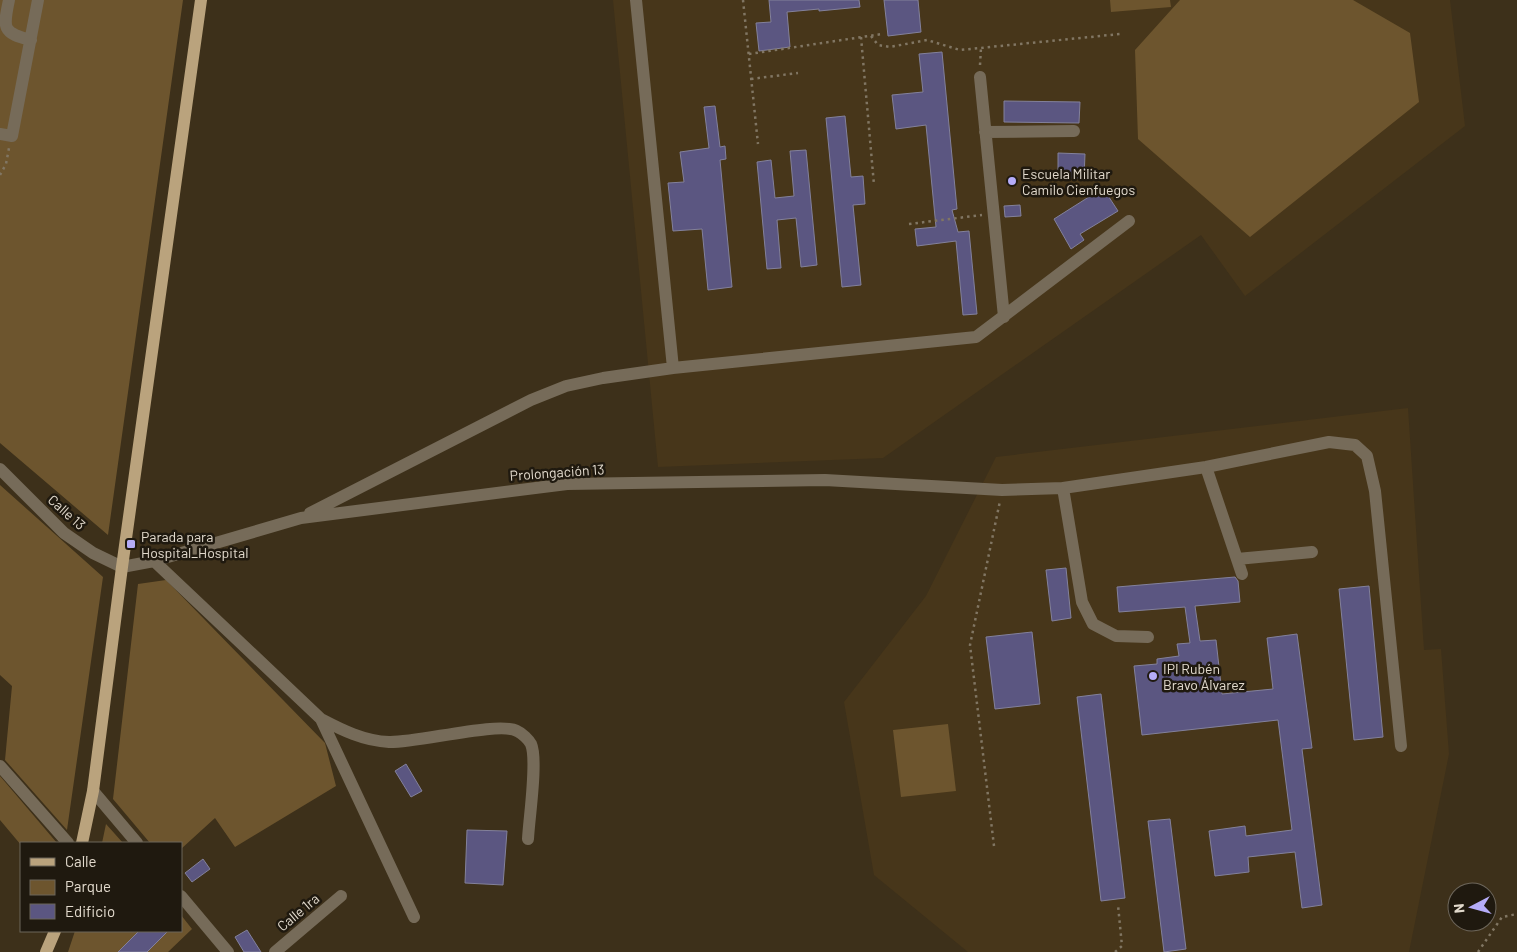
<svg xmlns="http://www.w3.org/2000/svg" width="1517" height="952" viewBox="0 0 1517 952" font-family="Barlow,sans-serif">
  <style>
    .built { fill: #47361a }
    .green { fill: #6d552e }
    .building { fill: #5b5681; stroke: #83819b }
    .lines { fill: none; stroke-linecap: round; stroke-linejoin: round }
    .path { stroke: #817663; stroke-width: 2.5; stroke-dasharray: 2.5 4; stroke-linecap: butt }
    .minor { stroke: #766b59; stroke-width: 12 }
    .major { stroke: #baa37d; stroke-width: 12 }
    .poi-dot { fill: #b5acf8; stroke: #1f190f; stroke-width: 2 }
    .labels { text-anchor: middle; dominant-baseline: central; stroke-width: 5; stroke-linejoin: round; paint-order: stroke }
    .poi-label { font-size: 14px; fill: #e2dacd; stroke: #1f190f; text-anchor: start }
    .street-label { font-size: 14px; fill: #e2dacd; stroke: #1f190f }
  </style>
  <rect width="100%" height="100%" fill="#3d301a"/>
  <path class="built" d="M613,0H1450L1465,126L1245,296L1201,235L883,458L658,467Z
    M1408,408L1424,650L1441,649L1449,754L1409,952H968L874,875L844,702L926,596L996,457Z"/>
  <path class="green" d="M0,0H183L108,535L0,443Z
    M1110,0H1170L1171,7L1111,12Z
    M1180,0H1353L1410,33L1419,102L1250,237L1138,139L1135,50Z
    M0,485L103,577L67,830L5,760L12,686L0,675Z
    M166,580L325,743L336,786L235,847L215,818L181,849V843H150L113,799L138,584Z
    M948,724L956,791L901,797L893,730Z
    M0,776L57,843H21V845L0,820Z
    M106,824L123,843H102Z
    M181,915L192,929L168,952H68L75,931H181Z"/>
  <path class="building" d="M769,0H859L860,7L819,11V9L787,12L790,47L759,51L756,23L771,22Z
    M884,0H918L921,32L888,36Z
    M942,52L957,209L952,210L958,232L969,231L977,314L963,315L956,241L917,246L915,229L936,227L926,125L896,129L892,95L923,92L919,54Z
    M1004,101L1080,102L1079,123L1004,122Z
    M715,106L720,147L725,146L726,159L720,160L732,287L708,290L702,229L673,231L668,183L684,182L680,152L709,148L704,107Z
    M845,116L851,177L863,176L865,204L853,205L861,285L842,287L826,118Z
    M806,150L817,265L801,267L796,218L777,220L781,268L767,269L757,162L771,160L775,198L794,196L790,151Z
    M1058,153L1085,154L1084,178H1058Z
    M1103,188L1118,211L1080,234L1084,240L1071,249L1054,219Z
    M1020,205L1021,216L1005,217L1004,206Z
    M1066,568L1071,618L1052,621L1046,570Z
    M1235,577L1238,581L1240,602L1195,606L1200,641L1216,640L1222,694L1273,689L1267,638L1297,634L1312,748L1302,749L1322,905L1302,908L1295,852L1248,857L1249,872L1215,876L1209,831L1245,826L1246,836L1292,830L1278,720L1142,735L1134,666L1157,664V659L1179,656L1177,644L1190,643L1185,607L1119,612L1117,587Z
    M1369,586L1383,737L1354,740L1339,589Z
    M1032,632L1040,704L995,709L986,637Z
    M1101,694L1125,898L1101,901L1077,697Z
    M406,764L422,791L411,797L395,771Z
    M1170,819L1186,949L1164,952L1148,821Z
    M467,830L507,831L503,885L465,883Z
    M203,859L210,869L192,882L185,873Z
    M247,930L261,952H244L235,937Z
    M139,931H168L147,952H118Z"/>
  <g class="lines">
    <path class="path" d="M743,0L758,144
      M871,36L878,45L890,47L927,40L960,50L1120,34
      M861,37L874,185
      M749,54L882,34
      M980,65L981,48
      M751,79L798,73
      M0,175L6,164L9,148
      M909,224L982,215
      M994,846L970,645L1000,501
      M1115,952L1122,946L1118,905
      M1478,952L1502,917L1517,914"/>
    <path class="minor" d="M9,0C3,28 2,33 31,40
      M636,0L673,368L976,337L1129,221
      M980,77L1004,317
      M985,132L1074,131
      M0,134L12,136L38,0
      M1206,467L1242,574
      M0,469L64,533L93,553L122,567L154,561L301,518L567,484L825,480L1002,490L1063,488L1206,467L1329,442L1355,445L1367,456L1375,491L1401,746
      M1063,488L1082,602L1093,624L1116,636L1148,637
      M310,513L531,400L566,386L603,378L673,368
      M1237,559L1312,552
      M154,561L321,719C342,730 364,741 389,742C417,743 499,721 517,731C522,733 529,740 531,744C538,760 529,818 528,839
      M321,719L414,917
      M0,766L68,843
      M93,791L137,843
      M181,896L228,952
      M275,952L341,896"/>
    <path class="major" d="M82,843L93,791L122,567L201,0
      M46,952L55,931"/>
  </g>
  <g class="poi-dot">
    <circle cx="1012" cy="181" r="5"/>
    <rect x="126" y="539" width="10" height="10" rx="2.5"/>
    <circle cx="1153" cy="676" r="5"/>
  </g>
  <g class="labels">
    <g class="poi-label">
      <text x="1022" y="173">Escuela Militar<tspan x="1022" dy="16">Camilo Cienfuegos</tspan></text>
      <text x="141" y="536">Parada para<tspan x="141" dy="16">Hospital_Hospital</tspan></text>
      <text x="1163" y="668">IPI Rubén<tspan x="1163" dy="16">Bravo Álvarez</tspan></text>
    </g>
    <g class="street-label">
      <text transform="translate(557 472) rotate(-4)">Prolongación 13</text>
      <text transform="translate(67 512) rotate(42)">Calle 13</text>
      <text transform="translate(298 912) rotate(-40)">Calle 1ra</text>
    </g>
  </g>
  <rect x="20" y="842" width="162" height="90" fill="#1f190f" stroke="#6d665b"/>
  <rect x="30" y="858" width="25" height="8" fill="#baa37d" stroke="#6d665b"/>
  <text x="65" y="867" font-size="15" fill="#e2dacd">Calle</text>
  <rect x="30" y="880" width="25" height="15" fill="#6d552e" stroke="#6d665b"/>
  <text x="65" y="892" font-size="15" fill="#e2dacd">Parque</text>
  <rect x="30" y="904" width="25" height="15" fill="#5b5681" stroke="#6d665b"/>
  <text x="65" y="917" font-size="15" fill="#e2dacd">Edificio</text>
  <g transform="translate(1472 907) rotate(264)"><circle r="24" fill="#1f190f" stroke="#6d665b"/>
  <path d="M0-4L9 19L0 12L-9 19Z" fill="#b5acf8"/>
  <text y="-8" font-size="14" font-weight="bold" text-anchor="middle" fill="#e2dacd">N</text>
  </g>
</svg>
